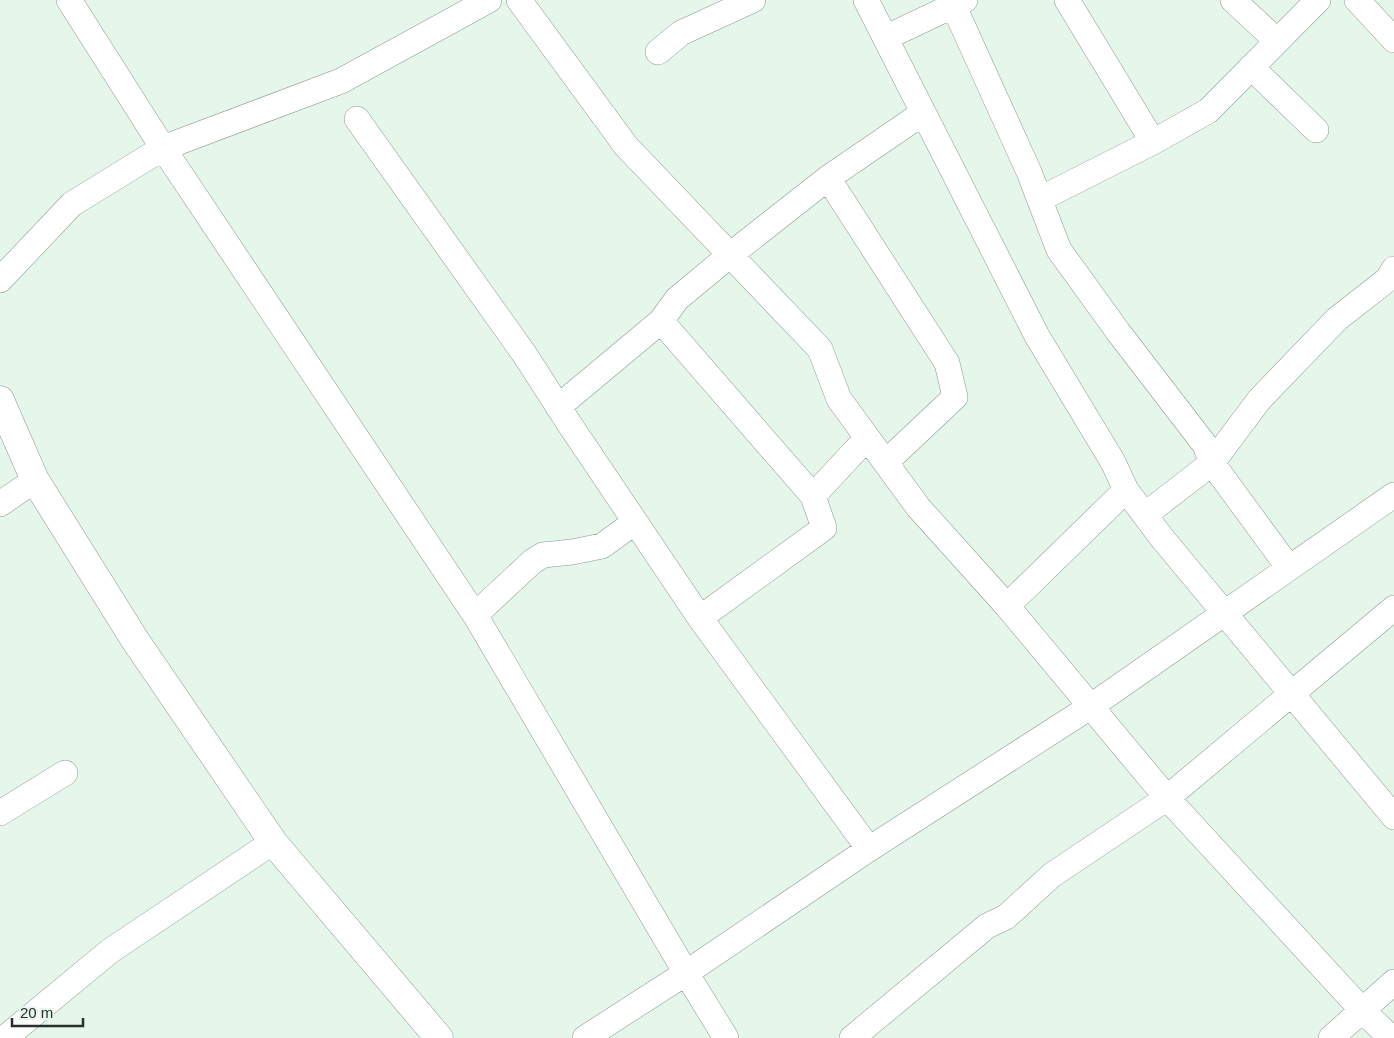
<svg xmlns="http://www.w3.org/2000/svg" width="1394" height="1038" viewBox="0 0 1394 1038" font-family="Arial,sans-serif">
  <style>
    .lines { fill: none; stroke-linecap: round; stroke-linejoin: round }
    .minor-casing { stroke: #8a998f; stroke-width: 26 }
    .secondary-casing { stroke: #8a998f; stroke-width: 29 }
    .minor { stroke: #fff; stroke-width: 25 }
    .secondary { stroke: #fff; stroke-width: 28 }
  </style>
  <rect width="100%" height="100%" fill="#e5f6eb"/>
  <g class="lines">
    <g class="minor-casing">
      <path id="minor" d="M69,0L163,148L475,615L686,973L726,1038
        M519,0L626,146L820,349L839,399L918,507L1007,606L1167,798L1362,1010L1391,1038
        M866,0L1037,336L1113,462L1126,490L1162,538L1394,817
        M951,0L1029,172L1059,250L1119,333L1205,445L1212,463L1289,568
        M1067,0L1153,142
        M1233,0L1277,41
        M1357,0L1394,40
        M885,38L965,0
        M658,52L681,33L753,0
        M1251,67L1316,130
        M357,119L525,355L572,428L700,618L869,849
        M828,178L947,363L955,397L886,462
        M1040,199L1153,142L1208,111L1318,0
        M0,280L72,204L163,148L341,81L489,0
        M661,321L813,496
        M558,407L661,321L677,299L730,255L828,178L923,113
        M0,504L35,480
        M1155,507L1212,463L1259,400L1337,319L1388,279L1394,269
        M1007,606L1126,490
        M475,615L533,561L543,555L572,552L602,546L635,522
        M700,618L824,528L813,496L867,438
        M0,813L65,773
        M6,1037L110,951L273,842
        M585,1038L686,973L869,849L1090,707L1394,495
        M852,1038L987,926L1006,917L1052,875L1167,798L1394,608
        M1331,1038L1394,982"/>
    </g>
    <g class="secondary-casing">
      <path id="secondary" d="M0,400L35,480L135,640L273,842L439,1038"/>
    </g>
    <use href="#minor" class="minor"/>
    <use href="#secondary" class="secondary"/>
  </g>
  <path d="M12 1018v8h71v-8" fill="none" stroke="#292f2b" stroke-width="2.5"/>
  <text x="20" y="1018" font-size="15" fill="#292f2b" stroke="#e5f6eb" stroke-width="4" paint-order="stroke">20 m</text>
</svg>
